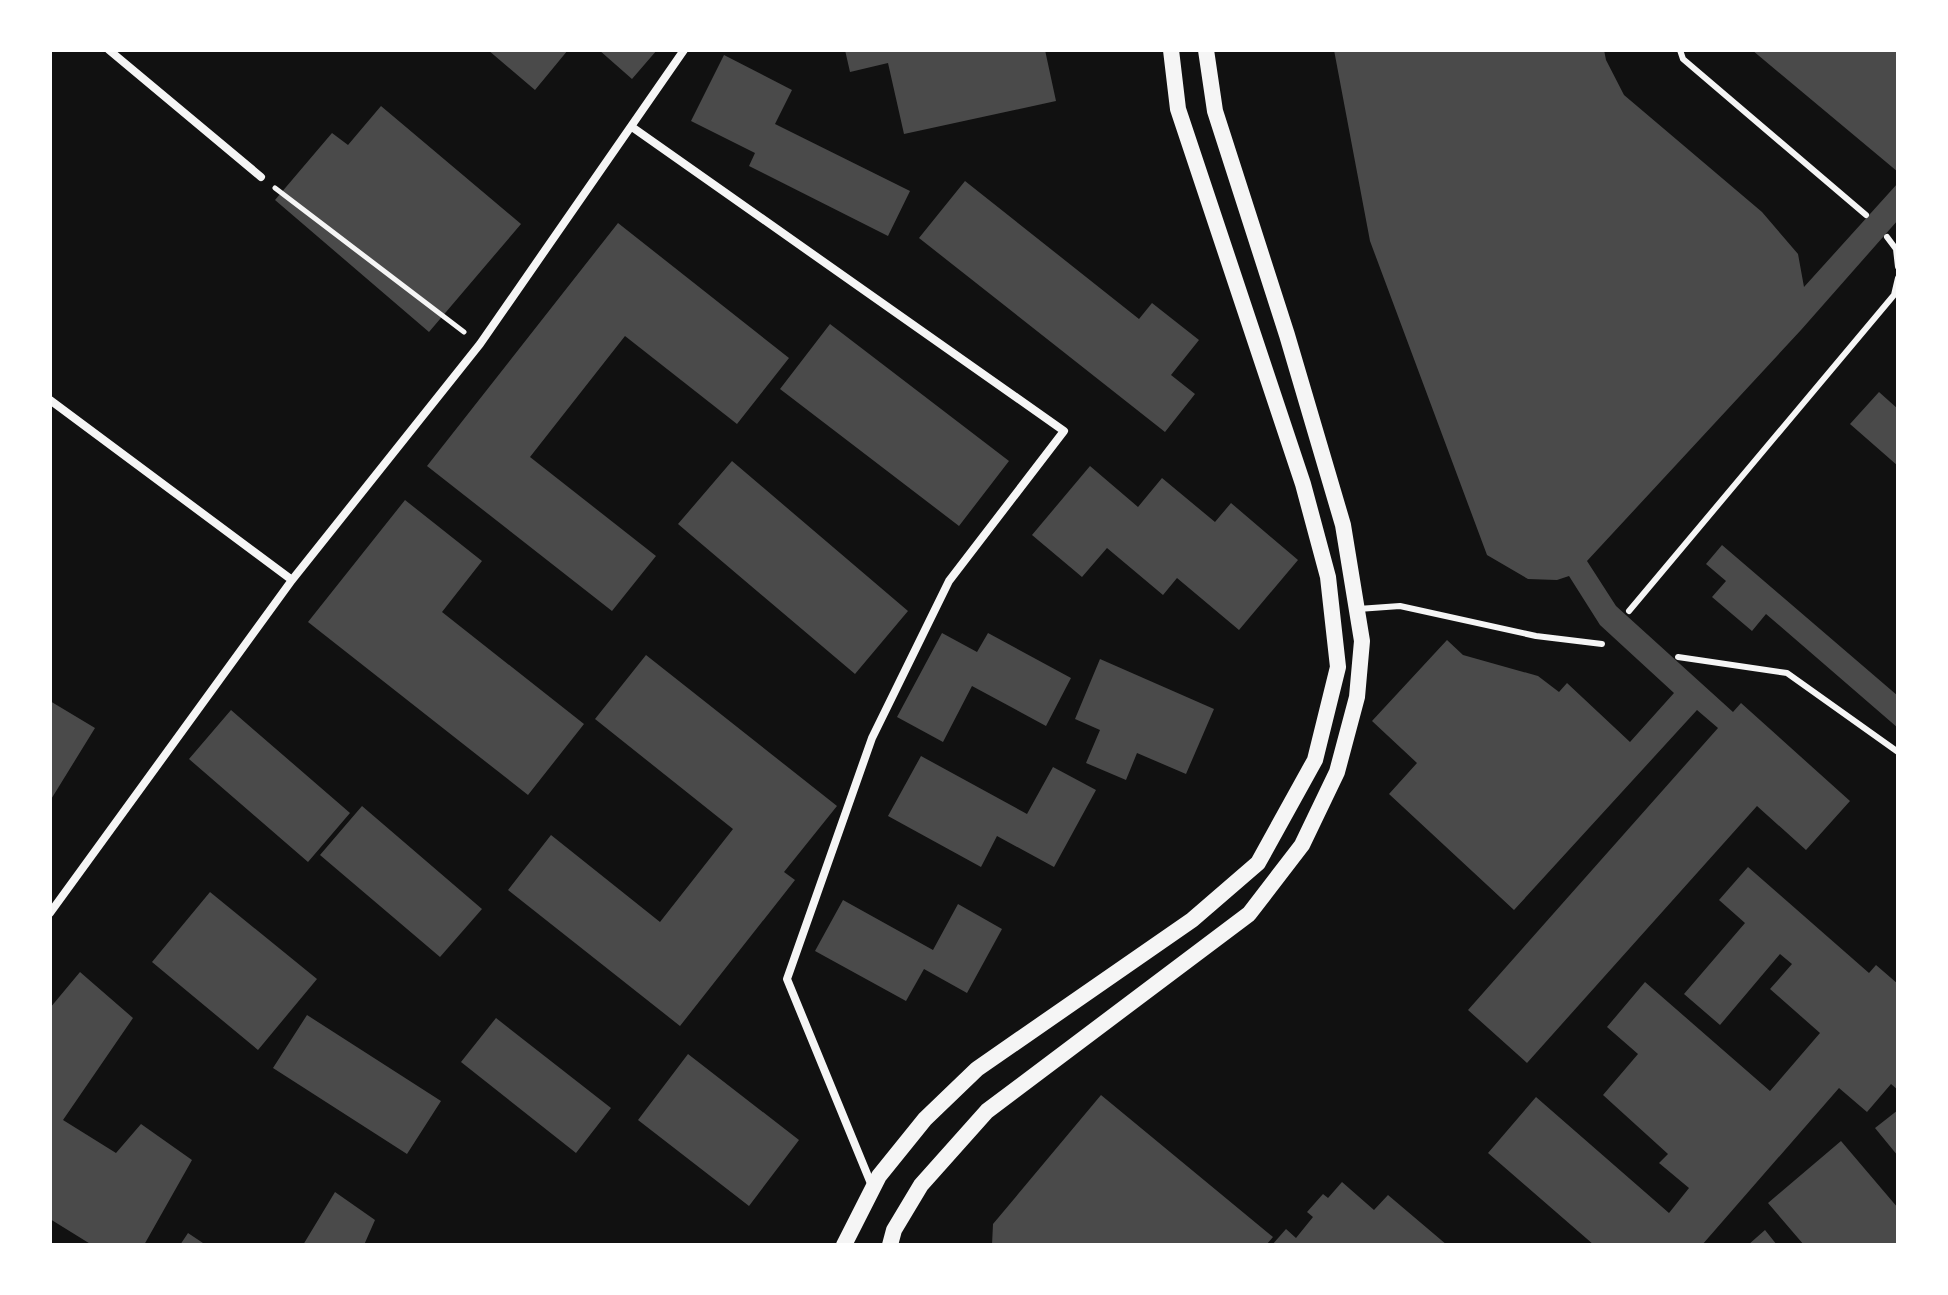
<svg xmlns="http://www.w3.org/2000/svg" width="1948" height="1295" viewBox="0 0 1948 1295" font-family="'Sofia Sans Condensed',sans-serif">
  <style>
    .building { fill: #4a4a4a }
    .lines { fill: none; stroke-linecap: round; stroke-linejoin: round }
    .path { stroke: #f5f5f5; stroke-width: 5 }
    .service { stroke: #f5f5f5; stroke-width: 6 }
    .minor { stroke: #f5f5f5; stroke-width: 8 }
    .secondary { stroke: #f5f5f5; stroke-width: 16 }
  </style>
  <rect width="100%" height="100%" fill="#111"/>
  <path class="building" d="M488,50H568L535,90Z
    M599,50H657L632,79Z
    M845,50H1045L1056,101L904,134L888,63L850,72Z
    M1334,50H1604L1606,60L1624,95L1762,212L1798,254L1804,287L1898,183V220L1801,330L1587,561L1616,606L1733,712L1741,703L1850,801L1806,850L1757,806L1527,1063L1468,1010L1718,728L1697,710L1514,910L1389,794L1417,763L1372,721L1447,640L1463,655L1538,676L1559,692L1567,683L1630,742L1674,693L1600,625L1569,576L1557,580L1528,579L1487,555L1370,241Z
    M1752,50H1898V172Z
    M724,55L792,90L775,124L910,191L888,236L749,166L755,153L691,121Z
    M381,106L521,224L429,332L275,200L332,133L348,145Z
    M965,181L1139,319L1152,303L1199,340L1171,375L1195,394L1165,432L919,238Z
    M618,223L789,358L737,424L625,336L530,457L656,556L612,611L427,466Z
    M830,324L1009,461L959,526L780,389Z
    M1879,392L1898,409V466L1850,424Z
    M732,461L908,611L855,674L678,524Z
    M1090,466L1138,507L1162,478L1215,522L1231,503L1298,560L1239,630L1177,578L1163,595L1107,548L1082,577L1032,535Z
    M405,500L482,561L442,612L584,724L528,795L308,622Z
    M1722,545L1898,696V728L1766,614L1752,631L1712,597L1726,581L1706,564Z
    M942,633L977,652L988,633L1071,678L1046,726L972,686L943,742L897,717Z
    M646,655L837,806L784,872L795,880L680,1026L508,890L551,835L660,922L733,829L595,719Z
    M1100,659L1214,709L1186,774L1137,753L1126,780L1086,763L1100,730L1075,719Z
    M50,701L95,728L50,801Z
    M231,710L350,813L308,862L189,759Z
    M921,756L1027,814L1053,767L1096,790L1054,867L997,836L981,867L888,816Z
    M362,806L482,909L440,957L320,855Z
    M1748,867L1869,973L1876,965L1898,984V1090L1891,1084L1867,1112L1839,1088L1702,1245H1594L1488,1153L1536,1097L1669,1213L1689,1188L1659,1163L1668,1154L1603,1095L1638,1054L1607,1027L1645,982L1770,1091L1820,1033L1770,989L1792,964L1780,954L1720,1025L1684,994L1745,923L1719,900Z
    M210,892L317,979L258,1050L152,962Z
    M843,900L933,950L958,904L1002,929L967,993L924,969L906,1001L815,951Z
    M80,972L133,1018L63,1120L116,1153L141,1124L192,1160L144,1245H92L50,1219V1008Z
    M307,1015L441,1101L407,1154L273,1068Z
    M496,1018L611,1108L576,1153L461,1062Z
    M688,1054L799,1140L749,1206L638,1120Z
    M1101,1095L1273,1237L1266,1245H992L993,1224Z
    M1898,1110V1156L1875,1128Z
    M1841,1141L1898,1208V1245H1804L1768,1203Z
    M1342,1182L1374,1210L1388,1195L1447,1245H1272L1286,1229L1296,1238L1313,1217L1307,1212L1323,1194L1328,1198Z
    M335,1192L375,1220L364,1245H303Z
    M1765,1230L1777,1245H1748Z
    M188,1233L206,1245H180Z"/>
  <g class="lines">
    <path class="path" d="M275,188L464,332"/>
    <path class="service" d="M1680,50L1683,59L1866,215
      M1887,237L1896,249L1898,267
      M1358,609L1400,606L1536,636L1602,644
      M1629,611L1894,295L1898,278
      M1678,657L1787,673L1898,752"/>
    <path class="minor" d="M109,50L261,177
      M632,127L1064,431L949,581L872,738L787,979L872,1186
      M50,400L292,580
      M50,913L292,580L480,344L684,50"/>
    <path class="secondary" d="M844,1245L879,1176L925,1119L977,1069L1192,920L1258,863L1315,760L1338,667L1328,577L1303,484L1178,109L1171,50
      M890,1245L894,1230L921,1185L987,1111L1249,914L1302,845L1337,772L1357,697L1362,641L1343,525L1287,335L1215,111L1206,50"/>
  </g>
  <rect width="1948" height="1295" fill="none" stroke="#ffffff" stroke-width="104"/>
</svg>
